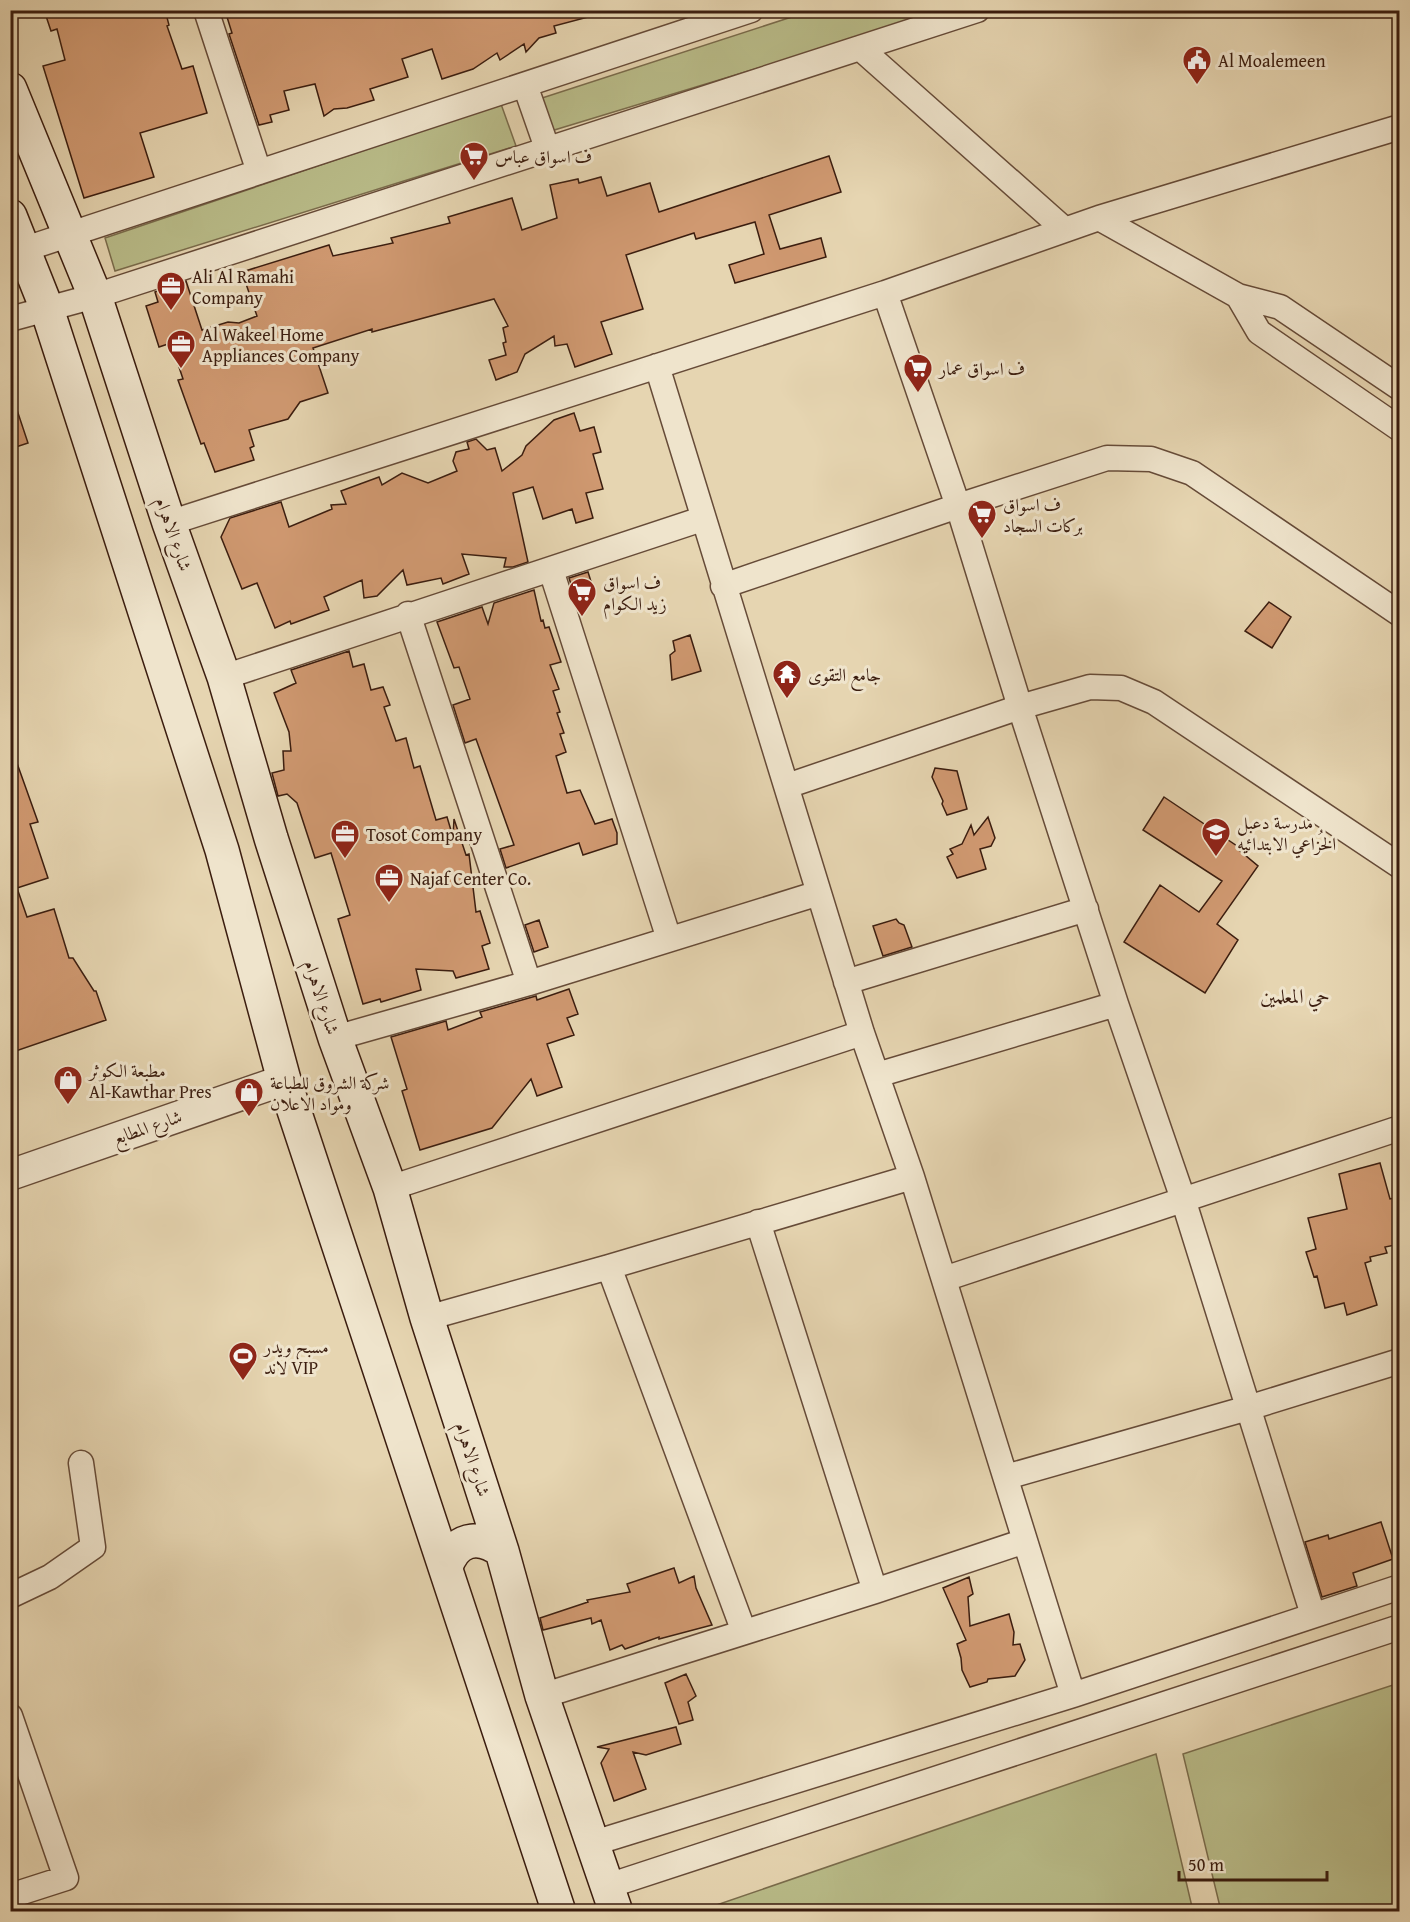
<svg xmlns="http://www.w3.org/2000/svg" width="1410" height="1922" viewBox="0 0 1410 1922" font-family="'Gentium Book Plus',Amiri,serif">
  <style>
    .green { fill: #b9bc89; stroke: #7a6c4c; stroke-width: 1.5 }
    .building { fill: #d09971; stroke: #3b1d0f; stroke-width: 1.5 }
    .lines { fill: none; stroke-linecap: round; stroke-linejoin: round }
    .minor-casing { stroke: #664b38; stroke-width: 27 }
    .tertiary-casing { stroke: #664b38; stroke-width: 33 }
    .secondary-casing { stroke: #3b1d0f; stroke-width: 36 }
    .minor { stroke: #efe4cc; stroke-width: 24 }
    .tertiary { stroke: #efe4cc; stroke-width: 30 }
    .secondary { stroke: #efe4cc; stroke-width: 33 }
    .labels { text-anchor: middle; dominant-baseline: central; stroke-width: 6; stroke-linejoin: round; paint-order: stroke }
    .poi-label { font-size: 18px; fill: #3b1d0f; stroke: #efe4cc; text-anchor: start }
    .street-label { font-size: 18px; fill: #3b1d0f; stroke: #efe4cc }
    .neighbourhood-label { font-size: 20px; fill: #3b1d0f; stroke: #efe4cc }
  </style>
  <rect width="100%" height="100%" fill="#e6d5b1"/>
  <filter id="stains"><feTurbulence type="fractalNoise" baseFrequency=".00333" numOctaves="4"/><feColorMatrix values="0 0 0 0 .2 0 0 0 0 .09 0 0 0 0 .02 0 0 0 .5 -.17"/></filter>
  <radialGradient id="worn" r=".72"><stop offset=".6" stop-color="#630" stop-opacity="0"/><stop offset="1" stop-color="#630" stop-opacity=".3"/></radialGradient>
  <path class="green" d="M810,11H946L551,131L539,99Z
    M501,104L516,146L115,271L105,238Z
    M1399,1683V1902L1370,1911H1221L1183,1754Z
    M1156,1754L1193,1911H699Z"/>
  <path class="building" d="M44,10H165L169,25L167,26L182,69L193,66L207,113L140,133L154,177L84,198L43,66L65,60L57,29L51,31Z
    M250,10H287L288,15L306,10H591L592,16L554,26L556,33L539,38L526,52L524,44L500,60L497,53L473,69L442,79L432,49L402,59L408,77L370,89L374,100L347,108L334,109L324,116L315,84L284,91L289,110L270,115L272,122L259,125L229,34L232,33L227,17Z
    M829,156L841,192L769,215L780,249L821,238L826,257L735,283L729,265L764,254L755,222L696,239L694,233L626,255L643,309L601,322L612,354L575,367L567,344L555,346L554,336L525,354L517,372L496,380L489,360L506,355L503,343L506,342L503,328L508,326L494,299L372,332V329L313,348L328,393L300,402L288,419L249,430L254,446L250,448L254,460L215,472L204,443L201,444L178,380L183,379L171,343L159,347L146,306L158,302L155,292L186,281L202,330L228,322L239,323L257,316L242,272L329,245L333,256L393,243L391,238L450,223L448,217L512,198L522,230L557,218L550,185L578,179L579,183L601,177L607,196L650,183L659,212Z
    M13,398L28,443L10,449V399Z
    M574,413L580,431L594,427L601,452L593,454L603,489L586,493L593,518L576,523L572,509L543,519L533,487L513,493L528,562L513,567H504L506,558L462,554L469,574L443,584L441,578L407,585L403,570L377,596L364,598L362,580L324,597L329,610L291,624L290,621L275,628L257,583L242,589L221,537L230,518L281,502L289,527L332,509L331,505L346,504L341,491L379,477L382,485L402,473L428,483L457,471L453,461L456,452L469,449L467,442L476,439L487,450L495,448L502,471L522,455L526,446L554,420Z
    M588,572L594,591L575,597L569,578Z
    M534,590L541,621L543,620L545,628L549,627L561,662L550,665L559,689L553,691L560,712L557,713L564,733L560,734L566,752L556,756L567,793L580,790L595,824L612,819L617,833V844L583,855L579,843L506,868L500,849L514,845L476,739L465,743L453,705L470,699L459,667L454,668L437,622L482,607L488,624L494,603Z
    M1269,602L1291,617L1272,648L1245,631Z
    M690,635L701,671L672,680L670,655L675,651L673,641Z
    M349,651L353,667L364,664L371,690L383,687L390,705L384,707L396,741L406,738L414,768L420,766L436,820L447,817L453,837L454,819L466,855L469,854L476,912L480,911L490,943L482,946L489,969L456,978L453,971L416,969L421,990L381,1002L380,999L363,1004L338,919L350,915L331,853L315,858L297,803L287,794L278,796L272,773L284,770L283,751H291L289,732L274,693L296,683L291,670Z
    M10,752H13L38,822L30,824L48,878L17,888L27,917L54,909L69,958H73L94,991H96L106,1020L10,1053Z
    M935,768L957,771L967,809L947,815L942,804L943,801L932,777Z
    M1164,797L1240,848L1239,850L1258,866L1217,924L1238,940L1205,993L1124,942L1160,885L1199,912L1222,881L1143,830Z
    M988,817L995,838L991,846L980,849L986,869L957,878L947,857L953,854L950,849L962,844L971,825L974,835Z
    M896,919L899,923L904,925L912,947L883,956L873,926Z
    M539,920L548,947L534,952L525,925Z
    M569,989L578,1014L567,1018L574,1035L547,1044L562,1087L537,1096L531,1079L492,1128L420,1150L402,1091L407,1089L391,1037L446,1021L448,1030L482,1017L480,1012L536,996L537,1000Z
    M1380,1163L1390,1199L1400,1197V1244L1385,1247L1387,1253L1370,1257L1371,1261L1365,1263L1377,1305L1347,1315L1344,1303L1325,1308L1317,1276L1314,1277L1306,1252L1316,1249L1308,1218L1347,1209L1339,1174Z
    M1381,1522L1393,1559L1353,1573L1357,1586L1322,1597L1305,1542L1328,1535L1329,1539Z
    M674,1568L679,1583L694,1576L696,1588L712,1625L659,1639V1637L625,1649L622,1645L610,1650L601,1620L592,1624L591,1618L543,1630L540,1618L588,1602L587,1600L630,1592L627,1584Z
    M969,1577L973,1594L968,1597L970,1626L1009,1614L1014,1632L1013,1645L1020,1644L1025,1660L1015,1676L988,1679L987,1682L970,1687L962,1670L961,1658L957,1644L966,1640L943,1588Z
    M686,1674L696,1696L688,1702L693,1720L679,1724L665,1683Z
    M676,1727L681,1744L646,1755L633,1752L646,1789L614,1801L601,1763L609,1749L597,1747Z"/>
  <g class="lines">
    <g class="minor-casing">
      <path id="minor" d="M206,10L259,172
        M860,48L1064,229
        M525,85L547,148
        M1099,218L1238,296L1280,307L1400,388
        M10,254L751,10
        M885,293L958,506L1020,707L1116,1004L1183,1199L1313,1615
        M1238,296L1259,332L1400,429
        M10,319L95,296L977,10
        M657,366L862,1033L912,1177L1073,1695
        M169,523L885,293L1099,218L1400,127
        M551,570L669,939
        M723,586L958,506L1107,458L1151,459L1192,473L1400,614
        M408,614L529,983
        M224,677C383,623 543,573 702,519
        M787,786L1020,707L1090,687L1121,688L1154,702L1400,866
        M846,982L1086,909
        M335,1038L529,983L819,893
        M877,1075L1116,1004
        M390,1188L862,1033
        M758,1222L875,1591
        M609,1267L744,1632
        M944,1279L1400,1128
        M427,1318L609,1267L912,1177
        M1006,1477L1248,1408L1400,1361
        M10,1596L50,1577L93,1547L81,1463
        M542,1696L875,1591L1025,1541
        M10,1716L66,1878L10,1896
        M594,1843L1073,1695L1400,1587
        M608,1886L1400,1627"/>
    </g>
    <g class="tertiary-casing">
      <path id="tertiary" d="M10,1175L284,1080"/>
    </g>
    <g class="secondary-casing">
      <path id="secondary" d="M10,89L95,296L169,523L224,677L271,838L335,1038L390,1188L427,1318L502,1551L542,1696L616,1912
        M10,216L47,309L222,850L284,1080L559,1912
        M446,1567C455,1539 478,1533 502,1551"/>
    </g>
    <use href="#minor" class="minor"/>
    <use href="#tertiary" class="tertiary"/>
    <use href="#secondary" class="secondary"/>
  </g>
  <defs>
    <g id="civic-pin" transform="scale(1.5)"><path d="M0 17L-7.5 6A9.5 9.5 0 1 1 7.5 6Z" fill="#8f2418" stroke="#efe4cc"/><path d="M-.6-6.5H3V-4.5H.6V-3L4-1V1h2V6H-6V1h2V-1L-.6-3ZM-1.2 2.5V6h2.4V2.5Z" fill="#fff"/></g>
    <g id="supermarket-pin" transform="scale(1.5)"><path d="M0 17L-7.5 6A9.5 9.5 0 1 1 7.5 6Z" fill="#8f2418" stroke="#efe4cc"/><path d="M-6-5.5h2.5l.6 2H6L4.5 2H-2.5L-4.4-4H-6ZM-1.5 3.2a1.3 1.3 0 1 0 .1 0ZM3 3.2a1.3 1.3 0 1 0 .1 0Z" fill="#fff"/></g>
    <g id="office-pin" transform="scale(1.5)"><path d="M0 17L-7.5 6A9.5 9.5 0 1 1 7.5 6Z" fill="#8f2418" stroke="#efe4cc"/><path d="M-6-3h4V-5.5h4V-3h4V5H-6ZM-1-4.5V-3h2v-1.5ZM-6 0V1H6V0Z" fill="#fff"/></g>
    <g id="temple-pin" transform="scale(1.5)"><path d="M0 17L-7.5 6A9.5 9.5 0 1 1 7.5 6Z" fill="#8f2418" stroke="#efe4cc"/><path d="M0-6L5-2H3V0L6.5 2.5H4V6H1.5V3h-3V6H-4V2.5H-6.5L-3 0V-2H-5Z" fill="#fff"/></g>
    <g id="school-pin" transform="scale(1.5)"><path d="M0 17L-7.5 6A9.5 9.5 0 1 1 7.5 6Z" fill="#8f2418" stroke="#efe4cc"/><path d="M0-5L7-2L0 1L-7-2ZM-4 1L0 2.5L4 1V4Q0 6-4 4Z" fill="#fff"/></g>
    <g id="shop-pin" transform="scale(1.5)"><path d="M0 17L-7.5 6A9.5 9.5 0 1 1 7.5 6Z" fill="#8f2418" stroke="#efe4cc"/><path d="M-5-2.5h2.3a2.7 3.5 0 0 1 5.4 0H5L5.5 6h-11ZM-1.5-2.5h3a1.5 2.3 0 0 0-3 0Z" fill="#fff"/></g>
    <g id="stadium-pin" transform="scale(1.5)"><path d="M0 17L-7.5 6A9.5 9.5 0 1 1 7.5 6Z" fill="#8f2418" stroke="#efe4cc"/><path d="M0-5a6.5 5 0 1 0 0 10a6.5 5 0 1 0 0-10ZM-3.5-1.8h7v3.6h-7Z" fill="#fff"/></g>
  </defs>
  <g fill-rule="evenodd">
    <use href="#civic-pin" x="1197" y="60"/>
    <use href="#supermarket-pin" x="474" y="156"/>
    <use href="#office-pin" x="171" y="286"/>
    <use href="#office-pin" x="181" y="344"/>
    <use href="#supermarket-pin" x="918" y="368"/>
    <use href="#supermarket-pin" x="982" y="514"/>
    <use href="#supermarket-pin" x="582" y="592"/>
    <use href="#temple-pin" x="787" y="674"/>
    <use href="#school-pin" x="1216" y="832"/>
    <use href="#office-pin" x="345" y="834"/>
    <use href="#office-pin" x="389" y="878"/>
    <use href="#shop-pin" x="68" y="1080"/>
    <use href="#shop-pin" x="249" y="1092"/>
    <use href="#stadium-pin" x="243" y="1356"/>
  </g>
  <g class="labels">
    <g class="poi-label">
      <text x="1218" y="60">Al Moalemeen</text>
      <text x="495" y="156">ف اسواق عباس</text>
      <text x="192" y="276">Ali Al Ramahi<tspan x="192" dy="21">Company</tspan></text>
      <text x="202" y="334">Al Wakeel Home<tspan x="202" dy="21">Appliances Company</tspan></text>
      <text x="939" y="368">ف اسواق عمار</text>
      <text x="1003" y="504">ف اسواق<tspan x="1003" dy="21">بركات السجاد</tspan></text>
      <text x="603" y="582">ف اسواق<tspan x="603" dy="21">زيد الكوام</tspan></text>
      <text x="808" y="674">جامع التقوى</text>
      <text x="1237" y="822">مدرسة دعبل<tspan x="1237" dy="21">الخُزاعي الابتدائيه</tspan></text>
      <text x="366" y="834">Tosot Company</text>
      <text x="410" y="878">Najaf Center Co.</text>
      <text x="89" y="1070">مطبعة الكوثر<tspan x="89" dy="21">Al-Kawthar Pres</tspan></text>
      <text x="270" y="1082">شركة الشروق للطباعة<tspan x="270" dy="21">ومواد الاعلان</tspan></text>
      <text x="264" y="1346">مسبح ويدر<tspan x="264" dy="21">لاند VIP</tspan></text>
    </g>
    <g class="street-label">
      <text transform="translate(174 534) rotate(71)">شارع الاهرام</text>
      <text transform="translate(322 997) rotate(72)">شارع الاهرام</text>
      <text transform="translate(147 1127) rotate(-19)">شارع المطابع</text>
      <text transform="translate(473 1459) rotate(72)">شارع الاهرام</text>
    </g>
    <g class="neighbourhood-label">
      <text x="1295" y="995">حي المعلمین</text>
    </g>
  </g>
  <rect width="1410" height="1922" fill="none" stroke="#e6d5b1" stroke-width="36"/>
  <rect x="12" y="12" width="1386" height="1898" fill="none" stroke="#3b1d0f" stroke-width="3"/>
  <rect x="18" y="18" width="1374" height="1886" fill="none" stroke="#3b1d0f" stroke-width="1.5"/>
  <path d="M1179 1871v9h148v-9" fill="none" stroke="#3b1d0f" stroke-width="3"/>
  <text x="1188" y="1871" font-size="18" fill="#3b1d0f" stroke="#efe4cc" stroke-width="4.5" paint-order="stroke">50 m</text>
  <rect width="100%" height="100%" filter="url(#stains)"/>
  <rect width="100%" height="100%" fill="url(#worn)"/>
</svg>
